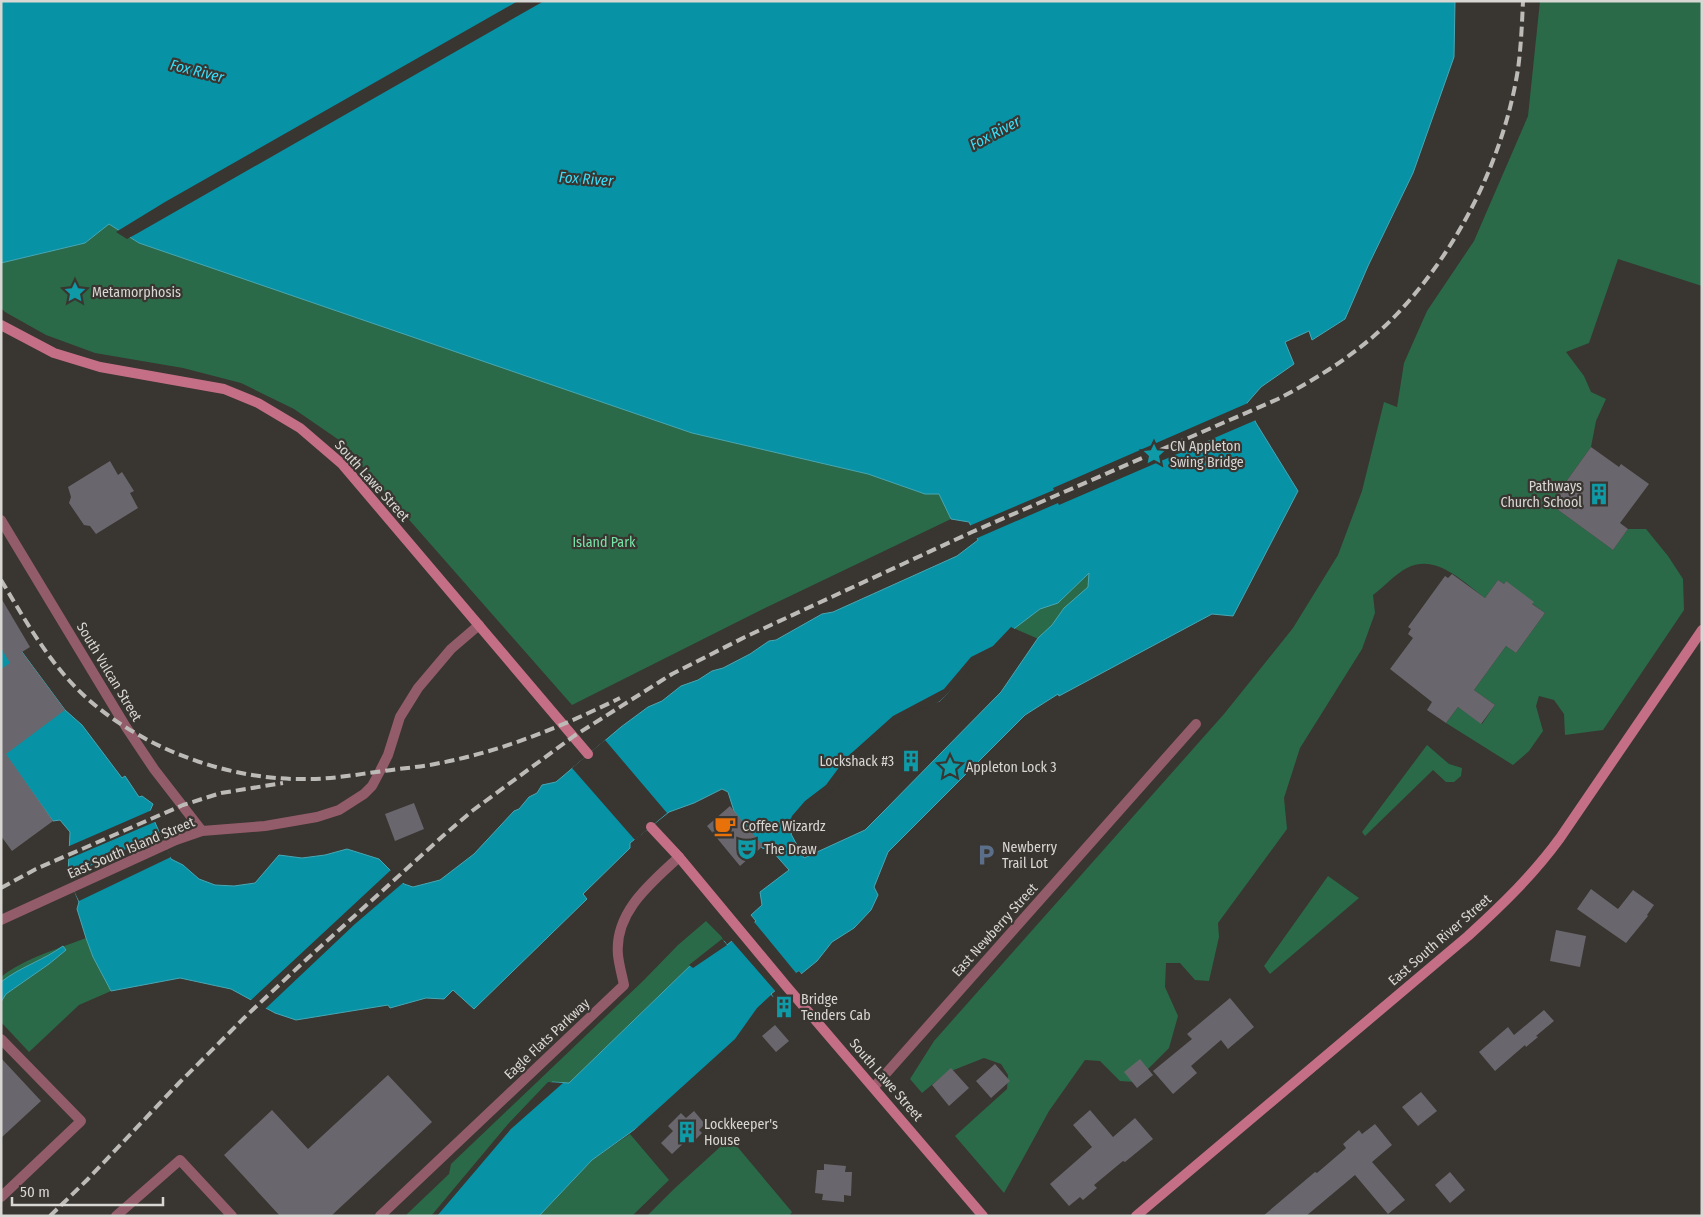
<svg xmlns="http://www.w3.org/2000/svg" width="1703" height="1217" viewBox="0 0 1703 1217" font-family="'Fira Sans Condensed',sans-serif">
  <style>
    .green { fill: #2a6a48 }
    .water { fill: #0892a6; stroke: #47a7b4; fill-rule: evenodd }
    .pier { fill: #393530 }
    .building { fill: #69676d }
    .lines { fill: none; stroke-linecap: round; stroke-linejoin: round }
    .lane { stroke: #935c6a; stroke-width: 10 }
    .street { stroke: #935c6a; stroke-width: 10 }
    .secondary { stroke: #c56f87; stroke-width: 10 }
    .rail { stroke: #bdbbb8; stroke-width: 4; stroke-dasharray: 10 5; stroke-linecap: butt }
    .labels { text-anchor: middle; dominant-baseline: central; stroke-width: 4.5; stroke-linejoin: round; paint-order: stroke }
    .poi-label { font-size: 14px; fill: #d9d7d4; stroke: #393530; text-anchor: start }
    .street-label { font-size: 14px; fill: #d9d7d4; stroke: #393530 }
    .park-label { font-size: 14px; fill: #78e5a8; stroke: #393530 }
    .water-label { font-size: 15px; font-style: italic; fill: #39dffa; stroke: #393530 }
  </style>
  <rect width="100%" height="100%" fill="#393530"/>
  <path class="green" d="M1540,1H1702V286L1618,259L1589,343L1566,352L1584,376L1591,392L1606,399L1596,421L1591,447L1550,504L1613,550L1628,529H1646L1668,556L1683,579L1684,610L1603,730L1565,735L1564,714L1554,700L1539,696L1536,706L1543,731L1529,751L1513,765L1446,723L1458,707L1482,724L1495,705L1474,690L1506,646L1516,653L1545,613L1513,590L1506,581L1504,584L1498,580L1485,598C1463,582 1436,553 1407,568C1395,574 1384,587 1373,595L1375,613L1362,649L1300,748L1284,798L1287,829L1218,923L1219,937L1209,981L1195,980L1180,963H1166L1165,987L1178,1016L1169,1048L1135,1082L1120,1081L1100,1061L1085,1060L1049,1111L1004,1193L955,1136L1007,1089L1008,1075L1001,1064L984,1058L946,1073L922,1093L910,1079L934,1041L1224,714L1293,628L1338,555L1362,491L1384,402L1397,407L1404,363L1427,311L1474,241L1528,116Z
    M108,223L139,243L814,461L868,474L925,494H939L951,519L763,609L572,705L339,440L294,409L241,383L183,368L95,353L46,335L5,312L1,308V263L85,243Z
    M1110,561L1043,641L1011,627L1068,586Z
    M1427,745L1449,764L1462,768L1461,776L1454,782H1446L1433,770L1365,836L1362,832Z
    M1328,876L1359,898L1270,974L1264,966Z
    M706,921L721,936L724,941L693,963L434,1216H405L449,1174L451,1164L644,980L678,945Z
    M86,938L93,957L111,991L79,1005L29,1052L1,1022V977C25,958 58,949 86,938Z
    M630,1134L669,1180L632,1216H539L592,1160Z
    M730,1138L792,1212L789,1216H647L675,1188Z"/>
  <path class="water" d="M1,1H1455L1454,57L1413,173L1368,266L1345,319L1312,340L1309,331L1285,342L1294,364L1261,387L1247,403L1256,423L1298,491L1233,616L1212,614L1059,696L1058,694L1025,715L888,852L874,887L878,895L871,910L854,928L832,942L817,961L801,974L799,971L771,994L773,997L741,1038L652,1117L592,1160L539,1216H434L552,1082L569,1083L693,963L724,941L727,945L756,921L751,915L762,905L760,892L789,870L772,851L762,848L734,811L728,792L722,789L694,803L669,812L630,843V848L583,894L587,899L474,1009L453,990L444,999L426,998L390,1008L388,1005L296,1020L275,1013L231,989L180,978L111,991L93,957L86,938L77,909L79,902L68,875L70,832L60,820L53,821L1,749V648L22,652L65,710L82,725L122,778L125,776L139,797L142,796L153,804L150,811L171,859L183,865L199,879L215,885L234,886L255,883L279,855L302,858L325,855L347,849L379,859L404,884L413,887L440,880L474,854L514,811L519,809L529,797L537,793L542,785L556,782L621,727L648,707L662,701L681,686L698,680L712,671L723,668L750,654L769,641L776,640L822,614L833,612L957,556L978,540L969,522L951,519L939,494H925L868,474L692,433L139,243L109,224L85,243L1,263ZM1089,573L1088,587L1064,608L1052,625L1038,638L1001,692L883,812L865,830L804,858L791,834L804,809L870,745L916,708L940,701L963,677L972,660L990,654L1015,628L1040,609L1058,603Z
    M63,946L66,950L49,964L6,994L1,1002V982C20,967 44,960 63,946Z"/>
  <path class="pier" d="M518,1H544L138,233L127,239L116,232L165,202Z
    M1248,403L1256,420L1059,505L1058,503L975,539L969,526L1054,490L1053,488Z
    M1011,627L1017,630L991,656L974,663L966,676L940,701L929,707L917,710L872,747L840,785L806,810L794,832L787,830L792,816L805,801L826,785L846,758L893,716L944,689L971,657L993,646Z
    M605,740L667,813L635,840L572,768Z
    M152,810L157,821L66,860L67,847Z
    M160,833L171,857L79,901L67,877Z
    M392,869L404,882L355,924L264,1010L249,1002Z
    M750,917L796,973L799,971L802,975L801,976L798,975L777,993L730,939L752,920Z
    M722,939L727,945L693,968L689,965Z
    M771,995L775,999L743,1040L716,1068L654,1119L642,1128L630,1134L735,1039L757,1008Z
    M548,1082L563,1083L511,1129L437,1216H431L508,1124Z"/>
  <path class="building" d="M1591,447L1619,467L1621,464L1649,484L1620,523L1628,529L1613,550L1550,504Z
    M110,461L118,475L122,472L134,491L130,493L138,508L96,534L90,526L84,525L69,503L71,497L68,487Z
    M1452,574L1485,598L1498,580L1504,584L1506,581L1534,602L1532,604L1545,613L1516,653L1506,646L1474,690L1495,705L1481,724L1458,707L1446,723L1427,710L1432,702L1390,669L1413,638L1408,634L1411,629L1408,627L1445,576L1448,578Z
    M1,598L30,647L22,652L65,710L6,754L53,821L12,851L1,836V669L10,663L1,648Z
    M414,803L424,829L395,841L385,814Z
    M730,806L763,846L740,866L707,826Z
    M1591,889L1618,909L1633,890L1654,905L1647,915L1648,916L1626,943L1577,909Z
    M1556,930L1586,936L1580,967L1550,961Z
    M1230,998L1254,1027L1228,1049L1221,1040L1191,1066L1197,1073L1173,1094L1153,1071L1192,1039L1187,1034Z
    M1544,1010L1554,1021L1536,1036L1538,1037L1526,1047L1525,1045L1495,1071L1479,1052L1508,1027L1514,1035Z
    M775,1025L789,1041L776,1052L762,1036Z
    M1,1058L41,1101L1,1138Z
    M1140,1059L1153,1075L1137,1088L1124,1072Z
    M995,1064L1010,1081L991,1098L976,1081Z
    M951,1068L969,1088L949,1106L932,1085Z
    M388,1075L432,1122L331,1216H280L224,1155L272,1110L308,1149Z
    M1421,1092L1437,1111L1418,1126L1402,1107Z
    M1090,1110L1113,1137L1135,1118L1153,1139L1125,1162L1123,1161L1094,1185L1097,1188L1083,1200L1080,1197L1069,1206L1050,1184L1092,1147L1073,1125Z
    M694,1111L705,1124L699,1130L702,1133L691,1144L687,1140L672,1154L661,1143L673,1131L668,1126L681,1113L686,1118Z
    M1375,1124L1392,1145L1372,1162L1405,1200L1388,1214L1355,1175L1306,1216H1263L1315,1172L1317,1173L1345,1149L1346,1148L1343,1144L1359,1130L1362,1134Z
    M824,1164L846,1166L845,1172H852L851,1196L844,1195V1202L822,1200L823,1194L815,1193L817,1170H824Z
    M1450,1172L1465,1190L1450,1203L1435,1185Z"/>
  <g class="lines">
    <path class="lane" d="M1,1039L81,1121L1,1197"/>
    <path class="street" d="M1,520L126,727L154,769L202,831
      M1,920L176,840L202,831L265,826L317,817L339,810L364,794L372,786L380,771L388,755L400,717L418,688L451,649L479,625
      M874,1087L1196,724
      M116,1216L180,1160L232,1216
      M380,1216L624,985C622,975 619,965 618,955C614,912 651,883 679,857"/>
    <path class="secondary" d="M1,325L54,353L100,367L224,389L258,403L300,428L342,464L588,754
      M651,827L679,857L787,987L983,1216
      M1136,1216L1468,936C1502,905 1533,875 1560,838L1702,630"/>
    <path class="rail" d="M1,580C27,623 51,667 90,701C148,751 232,781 309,779C334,779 359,774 384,771C403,768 422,767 440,763C503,751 563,726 620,698
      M1,888L36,869L183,805L221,793L283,783
      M50,1216L87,1180L179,1083L246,1016L308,958L444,835L472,811L574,736L672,674L745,637L972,532L1278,399C1322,376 1364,349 1398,313C1459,248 1504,158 1518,69C1521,47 1522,24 1523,1"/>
  </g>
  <defs>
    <g id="sight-bare" transform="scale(1.725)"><path d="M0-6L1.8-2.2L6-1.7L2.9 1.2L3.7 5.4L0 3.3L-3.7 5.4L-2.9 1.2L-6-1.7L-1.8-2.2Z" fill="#0f9aa8" stroke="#393530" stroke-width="2.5" paint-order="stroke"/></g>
    <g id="building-bare" transform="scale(1.725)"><path d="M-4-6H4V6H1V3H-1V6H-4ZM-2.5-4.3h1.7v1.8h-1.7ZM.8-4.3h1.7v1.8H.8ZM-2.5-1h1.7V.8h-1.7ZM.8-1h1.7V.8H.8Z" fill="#0f9aa8" stroke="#393530" stroke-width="2.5" paint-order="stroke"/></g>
    <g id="cafe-bare" transform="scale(1.725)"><path d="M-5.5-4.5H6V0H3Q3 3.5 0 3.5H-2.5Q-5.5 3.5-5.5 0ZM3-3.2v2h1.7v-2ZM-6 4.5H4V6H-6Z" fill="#e8710a" stroke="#393530" stroke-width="2.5" paint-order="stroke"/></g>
    <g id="theatre-bare" transform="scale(1.725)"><path d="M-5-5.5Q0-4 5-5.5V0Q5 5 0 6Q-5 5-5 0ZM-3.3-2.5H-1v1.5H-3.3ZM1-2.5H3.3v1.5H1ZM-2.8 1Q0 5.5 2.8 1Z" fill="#0f9aa8" stroke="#393530" stroke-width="2.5" paint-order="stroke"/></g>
    <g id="parking-bare" transform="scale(1.725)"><path d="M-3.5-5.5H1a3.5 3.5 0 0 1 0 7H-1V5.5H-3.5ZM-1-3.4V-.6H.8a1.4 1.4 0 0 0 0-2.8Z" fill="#5c6f8a" stroke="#393530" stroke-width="2.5" paint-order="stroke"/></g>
  </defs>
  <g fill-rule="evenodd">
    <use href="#sight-bare" x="75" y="292"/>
    <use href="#sight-bare" x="1154" y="454"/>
    <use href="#building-bare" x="1599" y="494"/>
    <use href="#building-bare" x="911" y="761"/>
    <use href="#sight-bare" x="950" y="767"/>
    <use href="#cafe-bare" x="725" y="826"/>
    <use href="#theatre-bare" x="747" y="849"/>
    <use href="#parking-bare" x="986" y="855"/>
    <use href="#building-bare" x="784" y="1007"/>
    <use href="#building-bare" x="687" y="1132"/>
  </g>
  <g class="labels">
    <g class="poi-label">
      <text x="92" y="292">Metamorphosis</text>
      <text x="1170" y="446">CN Appleton<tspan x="1170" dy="16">Swing Bridge</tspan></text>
      <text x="1582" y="486" text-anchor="end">Pathways<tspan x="1582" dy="16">Church School</tspan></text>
      <text x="894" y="761" text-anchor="end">Lockshack #3</text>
      <text x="966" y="767">Appleton Lock 3</text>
      <text x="742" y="826">Coffee Wizardz</text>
      <text x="1002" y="847">Newberry<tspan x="1002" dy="16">Trail Lot</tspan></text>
      <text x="764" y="849">The Draw</text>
      <text x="801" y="999">Bridge<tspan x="801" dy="16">Tenders Cab</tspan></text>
      <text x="704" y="1124">Lockkeeper's<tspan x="704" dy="16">House</tspan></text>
    </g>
    <g class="street-label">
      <text transform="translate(372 481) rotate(48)">South Lawe Street</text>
      <text transform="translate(109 672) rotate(59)">South Vulcan Street</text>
      <text transform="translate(131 848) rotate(-23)">East South Island Street</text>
      <text transform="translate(995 930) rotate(-48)">East Newberry Street</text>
      <text transform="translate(1440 940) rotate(-41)">East South River Street</text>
      <text transform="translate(547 1039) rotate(-43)">Eagle Flats Parkway</text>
      <text transform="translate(886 1080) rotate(49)">South Lawe Street</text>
    </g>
    <g class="park-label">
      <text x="604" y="542">Island Park</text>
    </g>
    <g class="water-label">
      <text transform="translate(197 71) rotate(14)">Fox River</text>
      <text transform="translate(995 133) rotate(-28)">Fox River</text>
      <text transform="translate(586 179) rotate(4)">Fox River</text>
    </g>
  </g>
  <rect width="1703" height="1217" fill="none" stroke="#d9d7d4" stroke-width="5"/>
  <path d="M12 1197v8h151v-8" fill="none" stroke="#d9d7d4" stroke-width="2.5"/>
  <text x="20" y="1197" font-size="15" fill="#d9d7d4" stroke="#393530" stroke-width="4" paint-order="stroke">50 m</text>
</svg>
